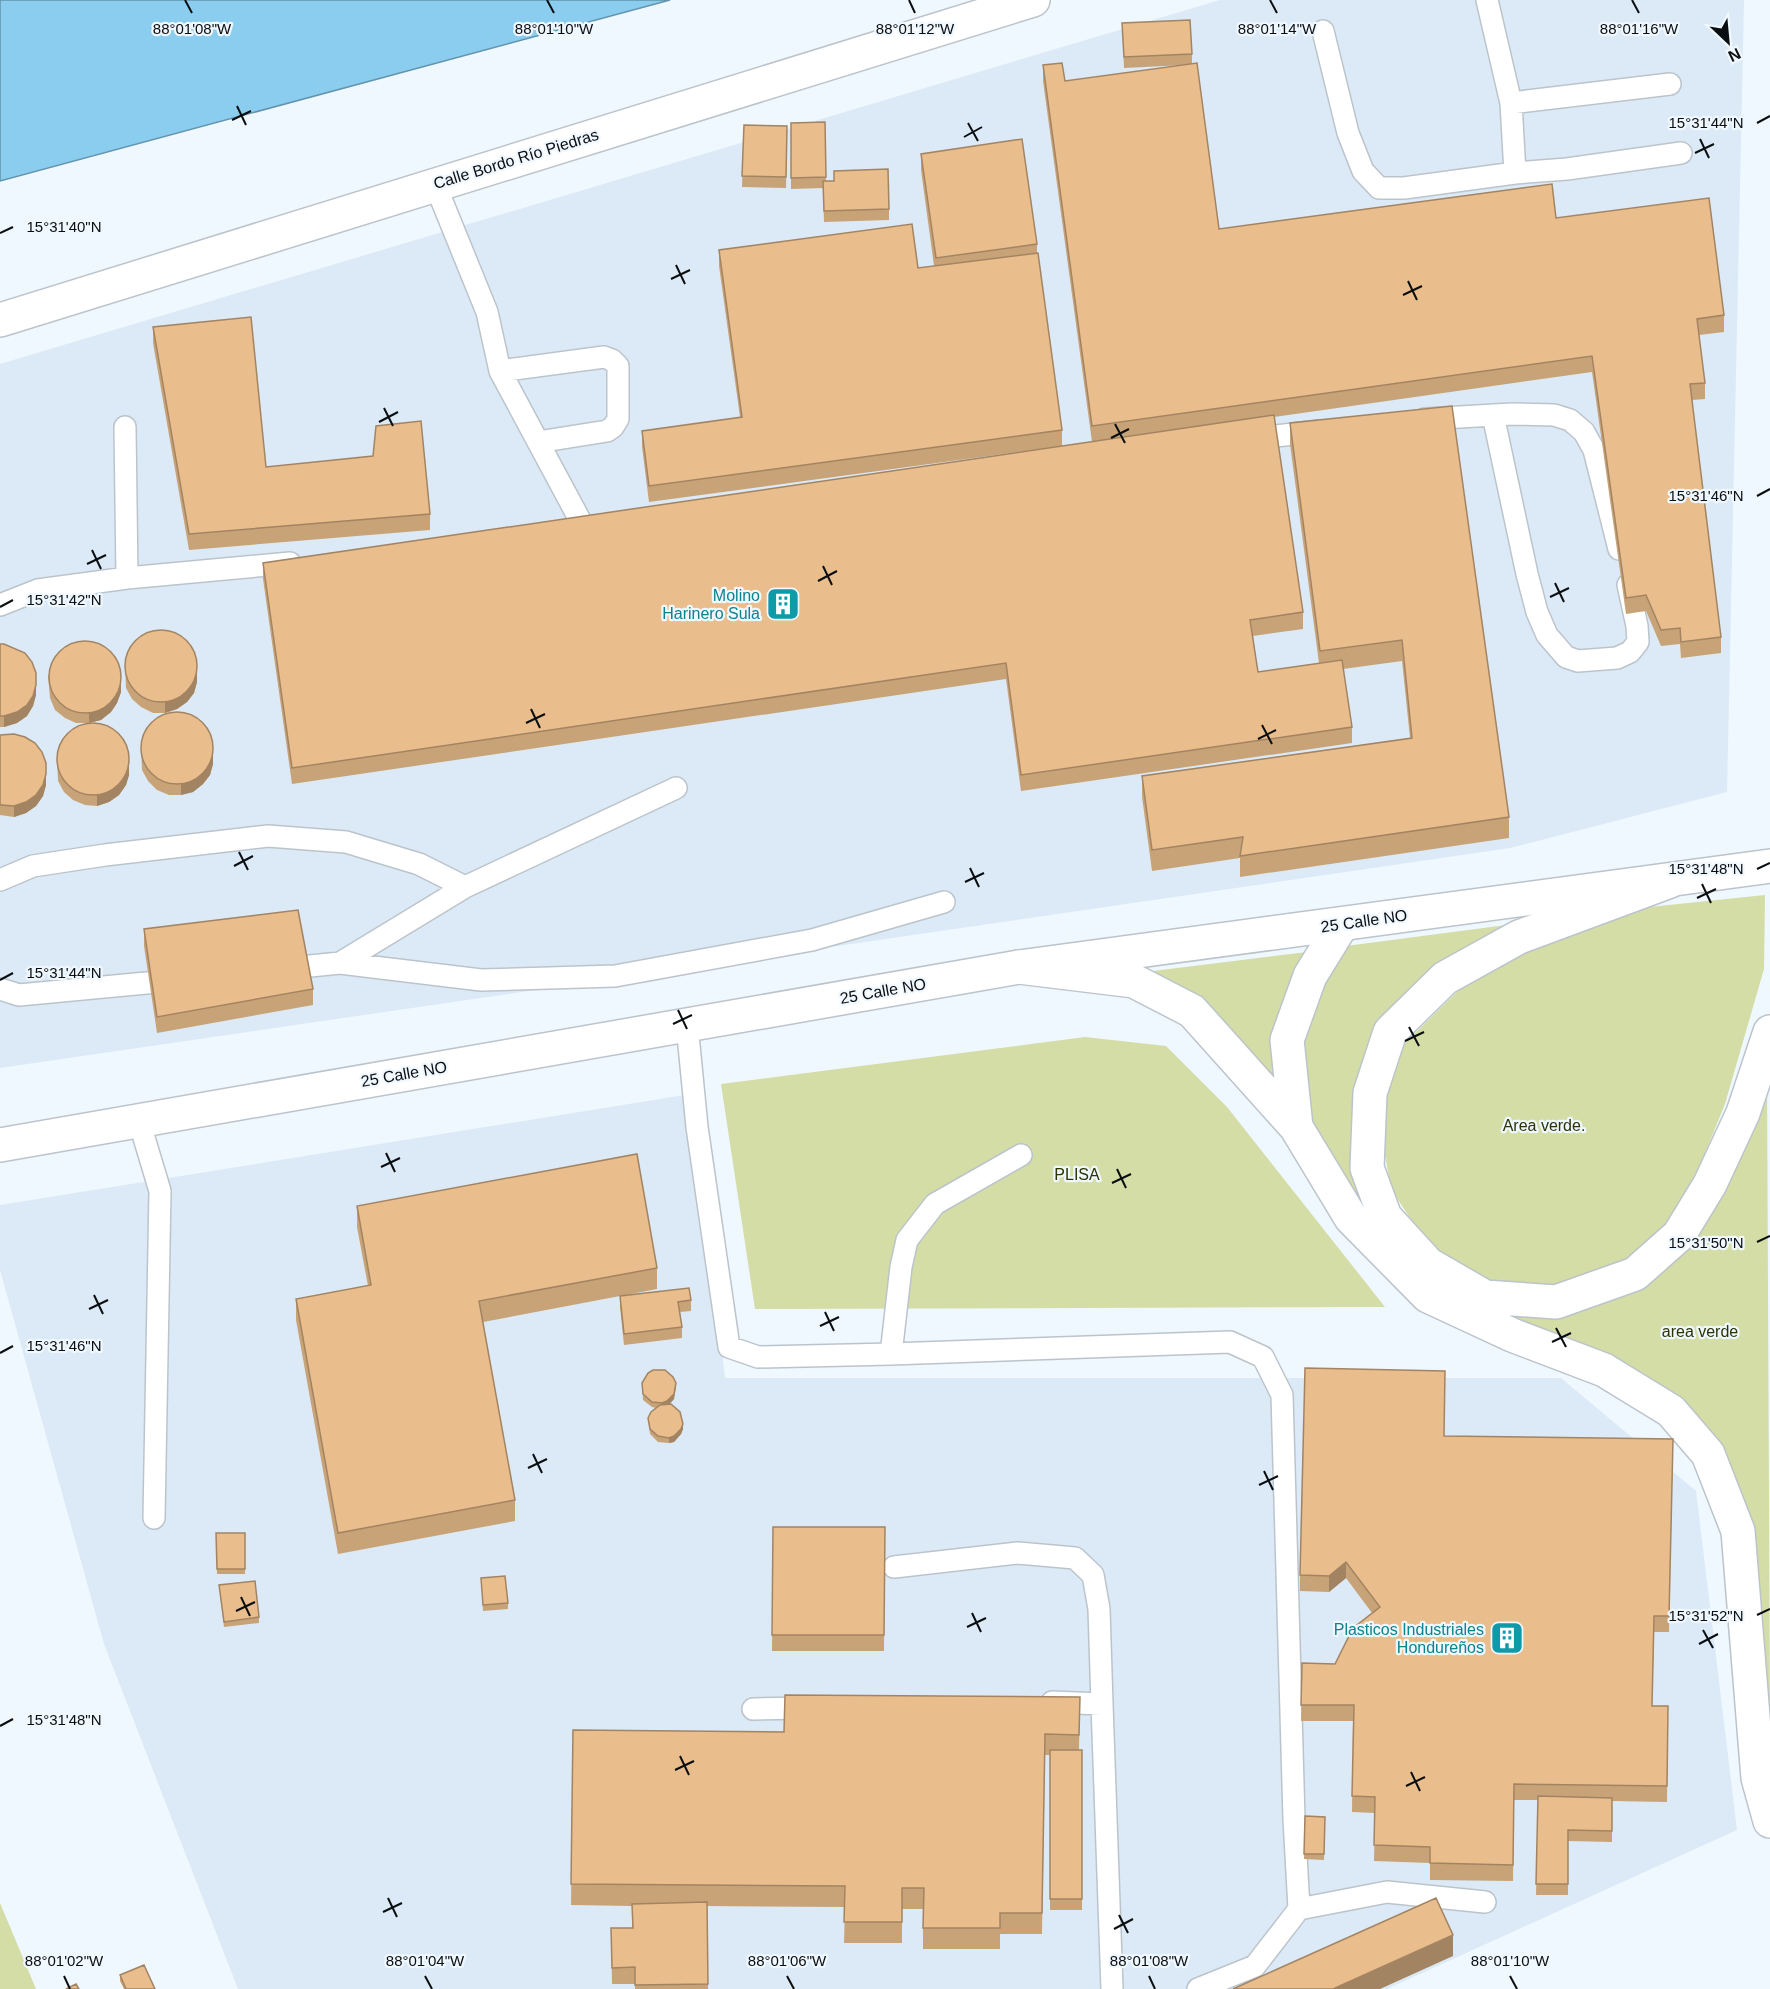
<svg xmlns="http://www.w3.org/2000/svg" width="1770" height="1989" viewBox="0 0 1770 1989" font-family="Arial,sans-serif">
  <style>
    .built { fill: #dbeaf6 }
    .green { fill: #d3dda5 }
    .water { fill: #8acdee; stroke: #6494ab; stroke-width: 1.5 }
    .lines { fill: none; stroke-linecap: round; stroke-linejoin: round }
    .lane-casing { stroke: #bcc4cb; stroke-width: 24 }
    .street-casing { stroke: #bcc4cb; stroke-width: 36 }
    .secondary-casing { stroke: #bcc4cb; stroke-width: 36 }
    .highway-casing { stroke: #bcc4cb; stroke-width: 36 }
    .lane { stroke: #fff; stroke-width: 21 }
    .street { stroke: #fff; stroke-width: 33 }
    .secondary { stroke: #fff; stroke-width: 33 }
    .highway { stroke: #fff; stroke-width: 33 }
    .wall { fill: #c8a378 }
    .shaded-wall { fill: #a38462 }
    .building { fill: #e9bd8c; stroke: #a38462; stroke-width: 1.5 }
    .ticks { fill: none; stroke: #0b0e10; stroke-width: 2 }
    .labels { text-anchor: middle; dominant-baseline: central; stroke-width: 4.5; stroke-linejoin: round; paint-order: stroke }
    .street-label { font-size: 16px; fill: #0b0e10; stroke: #eff7ff }
    .culture-label { font-size: 16px; fill: #0d838f; stroke: #eff7ff; text-anchor: end }
    .park-label { font-size: 16px; fill: #2d3303; stroke: #eff7ff }
    .ticks-label { font-size: 15px; text-anchor: middle; fill: #0b0e10; stroke: #eff7ff; stroke-width: 4.5; stroke-linejoin: round; paint-order: stroke }
  </style>
  <rect width="100%" height="100%" fill="#eff7ff"/>
  <path class="built" d="M1220,0H1744L1727,792L1510,848L0,1068V364Z
    M691,1094L725,1378H1561L1696,1491L1737,1830L1387,1989H238L104,1644L0,1270V1205Z"/>
  <path class="green" d="M1765,895L1764,969L1725,1104L1695,1178L1665,1229L1627,1261L1558,1286L1494,1282L1438,1253L1408,1215L1391,1189L1384,1149L1387,1088L1404,1044L1461,988L1525,952L1640,908Z
    M1514,924L1393,1007L1370,1217L1360,1204L1309,1118L1303,1043L1322,986L1346,946Z
    M1307,952L1289,986L1271,1040L1276,1085L1203,1001L1153,971Z
    M1085,1037L1166,1046L1227,1107L1385,1307L755,1309L721,1084Z
    M1767,1079L1770,1717L1751,1525L1718,1440L1689,1408L1494,1312L1565,1315L1649,1285L1693,1242Z
    M0,1903L36,1989H0Z"/>
  <path class="water" d="M0,0H670L0,181Z"/>
  <g class="lines">
    <g class="lane-casing">
      <path id="lane" d="M1487,0L1511,103L1515,173L1567,169L1681,153
        M1323,31L1348,133L1363,171L1379,188H1404L1515,173
        M1511,103L1670,84
        M435,184L487,312L500,371L581,522
        M500,371L604,357L612,360L618,366V419L613,427L607,431L538,442
        M1493,415L1527,574L1537,612L1547,635L1566,657L1578,661L1617,658L1630,652L1638,642L1637,626L1628,585
        M1425,419L1512,414L1554,415L1570,420L1584,432L1594,450L1619,549
        M125,427L127,578
        M1249,439L1320,431
        M0,605L38,590L127,578L290,563
        M0,880L33,866L105,855L268,836L346,842L419,864L465,887
        M340,963L481,980L615,976L812,940L944,902
        M280,969L340,963L465,887L676,788
        M0,989L19,995L178,980
        M687,1025L697,1127L729,1347L758,1357L891,1354L1230,1342L1263,1357L1282,1395L1294,1819L1299,1909
        M139,1121L160,1191L154,1518
        M891,1354L901,1267L907,1240L935,1204L1021,1155
        M894,1567L1018,1553L1075,1558L1093,1575L1099,1609L1102,1704
        M1052,1702L1102,1704L1112,1989
        M753,1709L811,1708
        M1198,1989L1255,1966L1299,1909L1387,1892L1485,1902"/>
    </g>
    <g class="street-casing">
      <path id="street" d="M0,320L1033,0"/>
    </g>
    <g class="secondary-casing">
      <path id="secondary" d="M0,1145L1019,967L1770,866"/>
    </g>
    <g class="highway-casing">
      <path id="highway" d="M1670,881L1519,937L1445,978L1390,1032L1370,1093L1367,1168L1385,1217L1428,1264L1485,1297L1556,1302L1635,1274L1679,1235L1710,1184L1743,1113L1770,1032
        M1019,967L1134,981L1192,1011L1296,1127L1351,1218L1428,1296L1512,1335L1604,1370L1671,1411L1708,1454L1738,1531L1758,1778L1770,1821
        M1296,1127L1287,1040L1310,976L1342,924"/>
    </g>
    <use href="#lane" class="lane"/>
    <use href="#street" class="street"/>
    <use href="#secondary" class="secondary"/>
    <use href="#highway" class="highway"/>
  </g>
  <path class="wall" d="M1122,23L1192,54V64L1219,229L1556,218L1724,315V332L1699,335L1705,383V399L1692,400L1721,637V653L1681,658L1680,644L1661,646L1646,611L1626,614L1592,372L1274,417L1303,612V629L1253,636L1258,672L1319,663L1290,444V423L1509,817V838L1240,877V858L1152,871L1142,797V776L1410,738L1402,661L1343,669L1352,727V743L1021,791L1006,679L292,784L263,579V563L1092,442L1043,81V65L1065,81L1186,65L1124,68Z
    M825,122L826,181H834V171L889,209V220L824,222L823,188L791,189V123Z
    M744,125L787,137L786,188L742,187Z
    M921,154L1037,244V253L1062,430V446L649,502L642,447V431L740,417L719,266V250L918,268L934,266L921,170Z
    M153,327L266,467L430,514V530L189,550L153,343Z
    M0,644L36,695L33,706L27,716L17,723L4,727H0Z
    M125,664L197,682L194,693L187,702L177,709L165,713H153L141,707L132,699L126,688Z
    M48,675L121,692L117,703L111,712L101,720L89,723L129,775L126,785L119,795L109,802L97,806L85,805L73,800L64,792L58,781L57,757L88,723H76L65,718L55,710L50,698Z
    M0,735L46,785L43,796L36,806L26,813L14,817L0,815Z
    M141,746L213,764L210,775L203,784L193,792L181,795H169L157,790L148,781L142,770Z
    M144,929L313,989V1005L157,1033L144,946Z
    M357,1206L657,1268V1289L626,1295L691,1300V1311L680,1312L682,1327V1338L624,1345L620,1307V1296L483,1322L515,1500V1521L338,1554L296,1320V1299L368,1286L357,1227Z
    M642,1383L676,1388L674,1399L669,1404L683,1429L681,1434L674,1442L669,1443L658,1442L650,1434L648,1418L656,1408L652,1407L643,1400Z
    M1444,1436L1673,1439L1669,1632H1654L1652,1706H1668L1667,1802L1612,1801V1842L1568,1841V1895H1536L1538,1800H1514L1513,1881L1430,1880V1863L1374,1861L1375,1813L1352,1812L1353,1721H1301L1302,1663L1335,1664L1372,1613L1346,1578L1329,1592L1300,1591V1575Z
    M773,1527H885L884,1651H772Z
    M216,1533H245V1574H217Z
    M481,1578L508,1603V1609L483,1611Z
    M219,1585L259,1617V1623L224,1627Z
    M1080,1697L1079,1750H1082V1910H1050V1755H1045L1042,1934H1000V1949H923V1909H902V1943H844L845,1907L707,1906L708,1989H635V1984H612L611,1928H632V1906L571,1905L573,1730L784,1732Z
    M1305,1816L1325,1817L1324,1860L1304,1859Z
    M120,1975L155,1989H124L120,1981Z"/>
  <path class="shaded-wall" d="M197,671V682L194,693L187,702L177,709L165,713V702Z
    M121,681V692L117,703L111,712L101,720L89,723V713Z
    M36,685V695L33,706L27,716L17,723L4,727V716Z
    M213,753V764L210,775L203,784L193,792L181,795V784Z
    M129,764V775L126,785L119,795L109,802L97,806V795Z
    M46,774V785L43,796L36,806L26,813L14,817V806Z
    M676,1383L674,1399L667,1407L662,1408V1403Z
    M683,1424V1429L681,1434L674,1442L669,1443V1438Z
    M1346,1562V1578L1329,1592V1576Z
    M1453,1935V1956L1380,1989H1333Z"/>
  <path class="building" d="M1190,20L1192,54L1124,57L1122,23Z
    M1062,63L1065,81L1197,63L1219,229L1552,184L1556,218L1709,198L1724,315L1697,319L1705,383L1690,384L1721,637L1681,642L1680,628L1661,630L1646,595L1626,598L1592,356L1092,426L1043,65Z
    M825,122L826,177L791,178V123Z
    M744,125L787,126L786,177L742,176Z
    M1022,139L1037,244L936,258L921,154Z
    M888,169L889,209L824,211L823,181H834V171Z
    M912,224L918,268L1038,253L1062,430L649,486L642,431L742,417L719,250Z
    M251,317L266,467L373,456L376,426L421,421L430,514L189,534L153,327Z
    M1452,406L1509,817L1240,856L1243,837L1152,850L1142,776L1412,738L1402,640L1320,651L1290,423Z
    M1274,415L1303,612L1250,620L1258,672L1342,660L1352,727L1021,775L1006,663L292,768L263,563Z
    M125 666a36 36 0 1 1 72 0a36 36 0 1 1-72 0Z
    M49 677a36 36 0 1 1 72 0a36 36 0 1 1-72 0Z
    M0,644H4L25,653L32,662L36,673V685L33,696L27,705L17,712L4,716H0Z
    M141 748a36 36 0 1 1 72 0a36 36 0 1 1-72 0Z
    M57 759a36 36 0 1 1 72 0a36 36 0 1 1-72 0Z
    M14,734L25,737L35,743L42,752L46,763V774L43,785L36,795L26,802L14,806L1,805H0V735Z
    M298,910L313,989L157,1017L144,929Z
    M637,1154L657,1268L479,1301L515,1500L338,1533L296,1299L371,1285L357,1206Z
    M689,1288L691,1300L678,1302L682,1327L624,1334L620,1296Z
    M1305,1368L1445,1371L1444,1436L1673,1439L1669,1616H1654L1652,1706H1668L1667,1786L1514,1784L1513,1865L1430,1863V1847L1374,1845L1375,1797L1352,1796L1354,1705H1301L1302,1663L1335,1664L1353,1628L1380,1607L1346,1562L1329,1576L1300,1575Z
    M653,1370H665L673,1377L676,1383L674,1394L667,1401L662,1403L652,1402L643,1394L642,1383L648,1373Z
    M671,1404L680,1412L683,1424L681,1429L674,1436L669,1438L658,1436L650,1429L648,1418L651,1412L660,1405Z
    M773,1527H885L884,1635H772Z
    M216,1533H245V1569H217Z
    M505,1576L508,1603L483,1605L481,1578Z
    M255,1581L259,1617L224,1622L219,1585Z
    M785,1695L1080,1697L1079,1735L1045,1734L1042,1913H1000V1928H923L924,1888H902V1922H844L845,1886L571,1884L573,1730L784,1732Z
    M1050,1750H1082V1899H1050Z
    M1538,1796L1612,1798V1831L1568,1830V1884H1536Z
    M1305,1816L1325,1817L1324,1854H1304Z
    M1436,1898L1453,1935L1333,1989H1233Z
    M707,1902L708,1984L635,1985V1967L612,1968L611,1928H633L632,1904Z
    M144,1965L155,1989H126L120,1975Z
    M76,1984L79,1989H66Z"/>
  <path class="ticks" d="M185,0L192,13M547,0L554,13M909,0L915,13M1270,0L1277,13M1632,0L1639,13M237,106L246,125M232,120L251,111M968,123L978,141M1757,123L1770,116M964,137L982,127M1700,139L1709,158M1695,153L1714,144M0,233L13,227M676,265L685,284M671,279L690,270M1408,281L1417,300M1403,295L1422,286M384,408L393,426M379,422L398,412M1115,424L1125,443M1111,438L1129,429M1757,496L1770,489M92,550L101,569M87,564L106,555M823,566L832,585M818,581L837,571M1555,583L1564,602M1550,597L1569,588M0,607L13,600M531,709L540,728M526,723L545,714M1262,725L1272,744M1258,739L1276,730M239,852L248,870M234,866L253,856M970,868L979,887M1757,869L1770,863M965,882L984,873M1702,884L1711,903M1697,898L1716,889M0,980L13,973M678,1010L687,1029M673,1024L692,1015M1409,1027L1419,1046M1405,1041L1424,1032M386,1153L395,1172M381,1167L400,1158M1117,1169L1126,1188M1112,1183L1131,1174M1757,1242L1770,1236M94,1295L103,1314M89,1309L108,1300M825,1312L834,1331M820,1326L839,1317M1556,1328L1566,1347M1552,1342L1571,1333M0,1353L13,1346M533,1454L542,1473M528,1468L547,1459M1264,1471L1273,1490M1259,1485L1278,1476M241,1597L250,1616M236,1611L255,1602M972,1613L981,1632M1757,1615L1770,1609M967,1627L986,1618M1703,1630L1713,1648M1699,1644L1718,1634M0,1726L13,1719M680,1756L689,1775M675,1770L694,1761M1411,1772L1420,1791M1406,1786L1425,1777M388,1898L397,1917M383,1912L402,1903M1119,1915L1128,1933M1114,1929L1133,1919M64,1976L70,1989M425,1976L432,1989M787,1976L794,1989M1149,1976L1155,1989M1510,1976L1517,1989"/>
  <defs>
    <g id="building-square" transform="scale(1.725)"><rect x="-9" y="-9" width="18" height="18" rx="4" fill="#0f9aa8" stroke="#eff7ff"/><path d="M-4-6H4V6H1V3H-1V6H-4ZM-2.5-4.3h1.7v1.8h-1.7ZM.8-4.3h1.7v1.8H.8ZM-2.5-1h1.7V.8h-1.7ZM.8-1h1.7V.8H.8Z" fill="#fff"/></g>
  </defs>
  <g fill-rule="evenodd">
    <use href="#building-square" x="783" y="604"/>
    <use href="#building-square" x="1507" y="1638"/>
  </g>
  <g class="labels">
    <g class="street-label">
      <text transform="translate(516 159) rotate(-17)">Calle Bordo Río Piedras</text>
      <text transform="translate(1364 921) rotate(-8)">25 Calle NO</text>
      <text transform="translate(883 991) rotate(-10)">25 Calle NO</text>
      <text transform="translate(404 1074) rotate(-10)">25 Calle NO</text>
    </g>
    <g class="culture-label">
      <text x="760" y="595">Molino<tspan x="760" dy="18">Harinero Sula</tspan></text>
      <text x="1484" y="1629">Plasticos Industriales<tspan x="1484" dy="18">Hondureños</tspan></text>
    </g>
    <g class="park-label">
      <text x="1544" y="1125">Area verde.</text>
      <text x="1077" y="1174">PLISA</text>
      <text x="1700" y="1331">area verde</text>
    </g>
  </g>
  <g class="ticks-label">
    <text x="192" y="34">88°01'08"W</text>
    <text x="915" y="34">88°01'12"W</text>
    <text x="1277" y="34">88°01'14"W</text>
    <text x="554" y="34">88°01'10"W</text>
    <text x="1639" y="34">88°01'16"W</text>
    <text x="1706" y="128">15°31'44"N</text>
    <text x="64" y="232">15°31'40"N</text>
    <text x="1706" y="501">15°31'46"N</text>
    <text x="64" y="605">15°31'42"N</text>
    <text x="1706" y="874">15°31'48"N</text>
    <text x="64" y="978">15°31'44"N</text>
    <text x="1706" y="1248">15°31'50"N</text>
    <text x="64" y="1351">15°31'46"N</text>
    <text x="1706" y="1621">15°31'52"N</text>
    <text x="64" y="1725">15°31'48"N</text>
    <text x="64" y="1966">88°01'02"W</text>
    <text x="425" y="1966">88°01'04"W</text>
    <text x="787" y="1966">88°01'06"W</text>
    <text x="1149" y="1966">88°01'08"W</text>
    <text x="1510" y="1966">88°01'10"W</text>
  </g>
  <g transform="translate(1728 42) rotate(154)" stroke="#eff7ff" stroke-width="4.5" paint-order="stroke">
  <path d="M0-4.5L10 22L0 15L-10 22Z" fill="#0b0e10"/>
  <text y="-9" font-size="16" font-weight="bold" text-anchor="middle" fill="#0b0e10">N</text>
  </g>
</svg>
